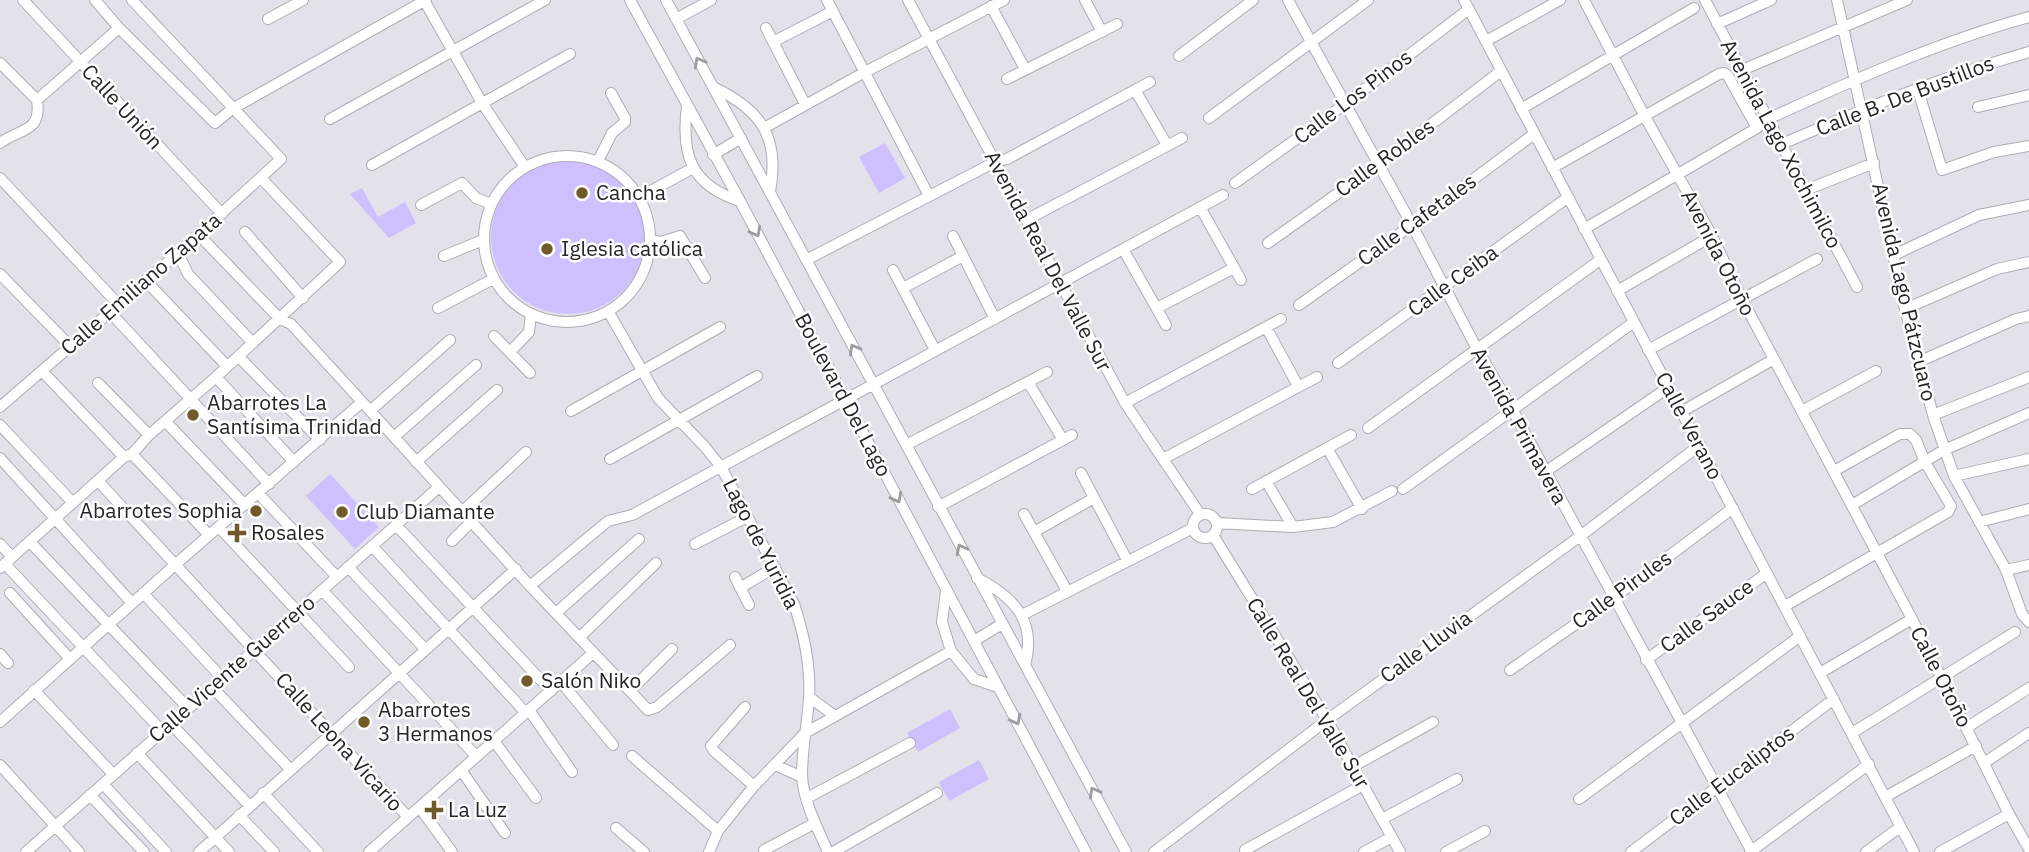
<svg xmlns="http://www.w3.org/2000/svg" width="2029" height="852" font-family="'IBM Plex Sans',sans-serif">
<rect width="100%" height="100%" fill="#e3e1ea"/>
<path fill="#cebfff" d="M885 143 905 178 879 193 859 157Z
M491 237a77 77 0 1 1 154 0a77 77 0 1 1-154 0Z
M362 188 378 217 405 202 416 223 389 238 350 194Z
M330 474 379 527 355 549 306 496Z
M950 709 960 728 918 752 907 733Z
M979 760 989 779 949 801 939 782Z"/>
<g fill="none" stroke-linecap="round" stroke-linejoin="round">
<defs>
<path id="minor" d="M23 0 222 214
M95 0 119 28 215 123 232 109 426 0
M424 0 482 103 525 167
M630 0 740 201 1086 852
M666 0 1126 852
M827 0 929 196
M908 0 1125 403 1200 514
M1085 0 1102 32
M1288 0 1412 225 1477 349 1512 409 1752 852
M1464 0 1914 852
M1584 0 1644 115 1712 236 1742 299 1912 619 2009 814 2029 849
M1705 0 1857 287
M1837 0 1905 309 1933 415 1954 476 2006 570 2022 614 2029 622
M991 6 1025 69
M268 19 303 0
M676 19 711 0
M1717 24 1771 0
M766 28 805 104
M1486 41 1560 0
M773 42 833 11
M1179 56 1253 0
M0 63 37 100
M1742 70 1907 0
M1007 79 1117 24
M713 87C762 110 780 138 770 192
M1135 90 1167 145
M1918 90 1942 170 1994 152 2029 146
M687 106C681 154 690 185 740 201
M1978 107 2029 95
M1521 109 1694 8
M1209 118 1368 0
M330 119 545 0
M764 128 865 72 1004 0
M0 143C20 128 42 133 37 100L119 28
M1782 144C1863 109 1944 76 2029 52
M713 155 741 138
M484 239a83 83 0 1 1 166 0a83 83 0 1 1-166 0Z
M598 161 612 133 625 122V118L611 93
M372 165 570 54
M1552 168 1719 74 1724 73 1728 76 1757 128
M0 178 118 304
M1235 183 1345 104 1469 9
M1806 190 1874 163
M640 197 693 168
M421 205 462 183 476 198 491 204
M1200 207 1241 280
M1026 220 1182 138
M1584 229 1757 128 1768 119C1853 80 1938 42 2029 17
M245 232 303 298
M198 234 280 319 291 324 530 586 648 710 657 707 730 645
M953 236 995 319
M650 240 661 242 680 236 705 278
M1268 243 1379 164 1501 71
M1123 249 1166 325
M178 253 188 274 253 343
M1894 255 1979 215 2029 205
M444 256 483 240
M806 260 995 162 1007 159 1150 82
M893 270 935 350
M0 274 70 346
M145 280 227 366
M903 288 963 256
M1617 291 1712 236
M1299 305 1412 225 1534 134
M438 308 493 279
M1157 308 1234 268
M1905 309 1997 269 2029 262
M109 311 269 484
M608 311 658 398 705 447 721 467 794 604C804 634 811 667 809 699 807 725 802 750 802 775 803 801 818 829 828 852
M1266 327 1298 386
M494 336 530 373
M1648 350 1817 259
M510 352 529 332 531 314
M239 357 320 440
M1918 362 2016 319 2029 316
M1338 363 1567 198
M42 371 124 457
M216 377 294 462
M1028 382 1063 440
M98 383 149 435
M1125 403 1281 319
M0 407 178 253 281 159 132 0
M370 411 450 340
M571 411 720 327
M1802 411 1876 371
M1681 412 1774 359
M1933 415 2029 377
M166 422 245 505
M0 425 73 503
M1368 428 1600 260
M394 437 476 365
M906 445 1047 372
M1327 448 1362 509
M132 454 209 535
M0 458 132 603
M610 459 757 376
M1163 459 1317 377
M416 462 497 390
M1545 472 1669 387
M1081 473 1127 560
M1954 476 2029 459
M1266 481 1293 527
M99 482 408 817
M1252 489 1351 435
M1403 489 1634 322
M258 493 337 577
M1852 505 1944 450 2029 413
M938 507 1072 435
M463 511 526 452
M1193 526a12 12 0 1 1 24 0a12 12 0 1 1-24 0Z
M1024 514 1067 591
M1979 522 2029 509
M1217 523 1293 527 1333 522 1392 491
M396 525 551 691
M219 527 349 667
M1034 532 1094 498
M1213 535 1327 720 1400 852
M452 541 472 521
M31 543 188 708
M0 544 12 557
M695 544 747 517
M372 546 526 713
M5 564 162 731
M348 567 425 649
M0 568 124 457 132 454 149 435 216 377 340 262 261 178
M2006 570 2029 565
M735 577 749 605
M977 578C1014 597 1037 621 1025 665
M530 586 608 521 632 515 1223 195
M740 588 775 567
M322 590 476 756
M946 591 942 622 951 651 974 679 998 687
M10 593 70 659
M143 593 222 678
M1785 606 1948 512 1951 506 1925 462 1916 440 1910 434H1900L1834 471
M556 613 639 539
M1022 615 1193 528
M580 637 656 563
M974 641 1002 624
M0 654 8 663
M1646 660 1767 573
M1510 670 1613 598 1733 508
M1820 673 1912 619
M561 682 613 745
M212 687 290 769
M34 690 113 774
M630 691 672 649
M809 697 835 716
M745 707 711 746 714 751 754 786
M529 710 572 772
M0 722 176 564 362 402
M171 724 249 805
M1966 728 2029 688
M1852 733 2015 632
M494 741 536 798
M137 753 229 852
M632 756 718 831
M1984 763 2029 733
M0 765 79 852
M775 765 802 777
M1354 766 1433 722
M461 770 505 833
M103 784 166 852
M263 793 318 852
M90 795 144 852
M1885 797 1976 746
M807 798 910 743
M1579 799 1800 636
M420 808 452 852
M239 815 274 852
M1382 819 1457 779
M616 828 644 852
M764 850 815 823
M1245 850 1363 785
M26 852 439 487
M199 852 516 569
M369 852 593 653
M709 852 718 831 754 786 805 733 951 651
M833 852 937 793
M1154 852 1327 720 1579 537 1700 445
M1364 852 1392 837
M1446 852 1485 831
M1631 852 1834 699
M1750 852 1869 764
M1866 852 1900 827
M1940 852 2009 814"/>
</defs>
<use href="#minor" stroke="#aeacb5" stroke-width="12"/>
<use href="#minor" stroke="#fff" stroke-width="10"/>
</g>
<defs><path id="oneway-chevron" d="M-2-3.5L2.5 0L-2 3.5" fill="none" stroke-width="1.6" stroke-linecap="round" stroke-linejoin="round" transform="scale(1.75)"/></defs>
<g stroke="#9d9c9e">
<use href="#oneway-chevron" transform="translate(699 62) rotate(-119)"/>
<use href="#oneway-chevron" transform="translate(756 232) rotate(62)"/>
<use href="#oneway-chevron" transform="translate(854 349) rotate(-119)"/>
<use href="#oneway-chevron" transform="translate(897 498) rotate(62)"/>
<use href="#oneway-chevron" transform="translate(961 549) rotate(-118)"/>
<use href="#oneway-chevron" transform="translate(1016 720) rotate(62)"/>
<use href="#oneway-chevron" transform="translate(1094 792) rotate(-119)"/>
</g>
<g fill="#705a2a" stroke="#fff" stroke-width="2.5">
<circle cx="582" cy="193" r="7"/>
<circle cx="547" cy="249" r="7"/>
<circle cx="193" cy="415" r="7"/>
<circle cx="256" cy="511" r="7"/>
<circle cx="342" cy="512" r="7"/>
<path d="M233.5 522.5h7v7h7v7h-7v7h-7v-7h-7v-7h7z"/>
<circle cx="527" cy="681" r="7"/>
<circle cx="364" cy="722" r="7"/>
<path d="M430.5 799.5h7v7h7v7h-7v7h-7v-7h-7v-7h7z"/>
</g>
<g text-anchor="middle" stroke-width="5" stroke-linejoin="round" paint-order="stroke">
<g font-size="21" fill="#252427" stroke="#fff">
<text transform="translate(1905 96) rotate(-21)" y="7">Calle B. De Bustillos</text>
<text transform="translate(1353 97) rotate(-37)" y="7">Calle Los Pinos</text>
<text transform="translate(122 107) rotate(47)" y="7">Calle Unión</text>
<text transform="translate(1781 144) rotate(62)" y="7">Avenida Lago Xochimilco</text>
<text transform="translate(1385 158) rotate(-36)" y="7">Calle Robles</text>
<text transform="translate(1417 220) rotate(-36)" y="7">Calle Cafetales</text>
<text transform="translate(1718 253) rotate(63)" y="7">Avenida Otoño</text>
<text transform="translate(1048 261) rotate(62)" y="7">Avenida Real Del Valle Sur</text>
<text transform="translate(1453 281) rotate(-36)" y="7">Calle Ceiba</text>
<text transform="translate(141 284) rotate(-41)" y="7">Calle Emiliano Zapata</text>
<text transform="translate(1904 292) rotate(77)" y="7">Avenida Lago Pátzcuaro</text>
<text transform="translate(843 395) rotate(62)" y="7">Boulevard Del Lago</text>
<text transform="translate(1519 426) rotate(61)" y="7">Avenida Primavera</text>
<text transform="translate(1689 426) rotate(62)" y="7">Calle Verano</text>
<text transform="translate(761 544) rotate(63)" y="7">Lago de Yuridia</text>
<text transform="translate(1622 590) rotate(-36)" y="7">Calle Pirules</text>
<text transform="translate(1707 616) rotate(-36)" y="7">Calle Sauce</text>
<text transform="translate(1426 647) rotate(-36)" y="7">Calle Lluvia</text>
<text transform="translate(232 669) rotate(-41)" y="7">Calle Vicente Guerrero</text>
<text transform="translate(1941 677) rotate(63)" y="7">Calle Otoño</text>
<text transform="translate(1308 693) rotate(59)" y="7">Calle Real Del Valle Sur</text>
<text transform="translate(339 742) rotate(48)" y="7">Calle Leona Vicario</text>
<text transform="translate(1732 776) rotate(-37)" y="7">Calle Eucaliptos</text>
</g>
<g font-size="21" fill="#252427" stroke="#fff" text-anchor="start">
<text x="596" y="200">Cancha</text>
<text x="561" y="256">Iglesia católica</text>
<text x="207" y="410">Abarrotes La<tspan x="207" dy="24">Santísima Trinidad</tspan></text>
<text x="242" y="518" text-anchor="end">Abarrotes Sophia</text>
<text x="356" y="519">Club Diamante</text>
<text x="251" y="540">Rosales</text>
<text x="541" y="688">Salón Niko</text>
<text x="378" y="717">Abarrotes<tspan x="378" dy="24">3 Hermanos</tspan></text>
<text x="448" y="817">La Luz</text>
</g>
</g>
</svg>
